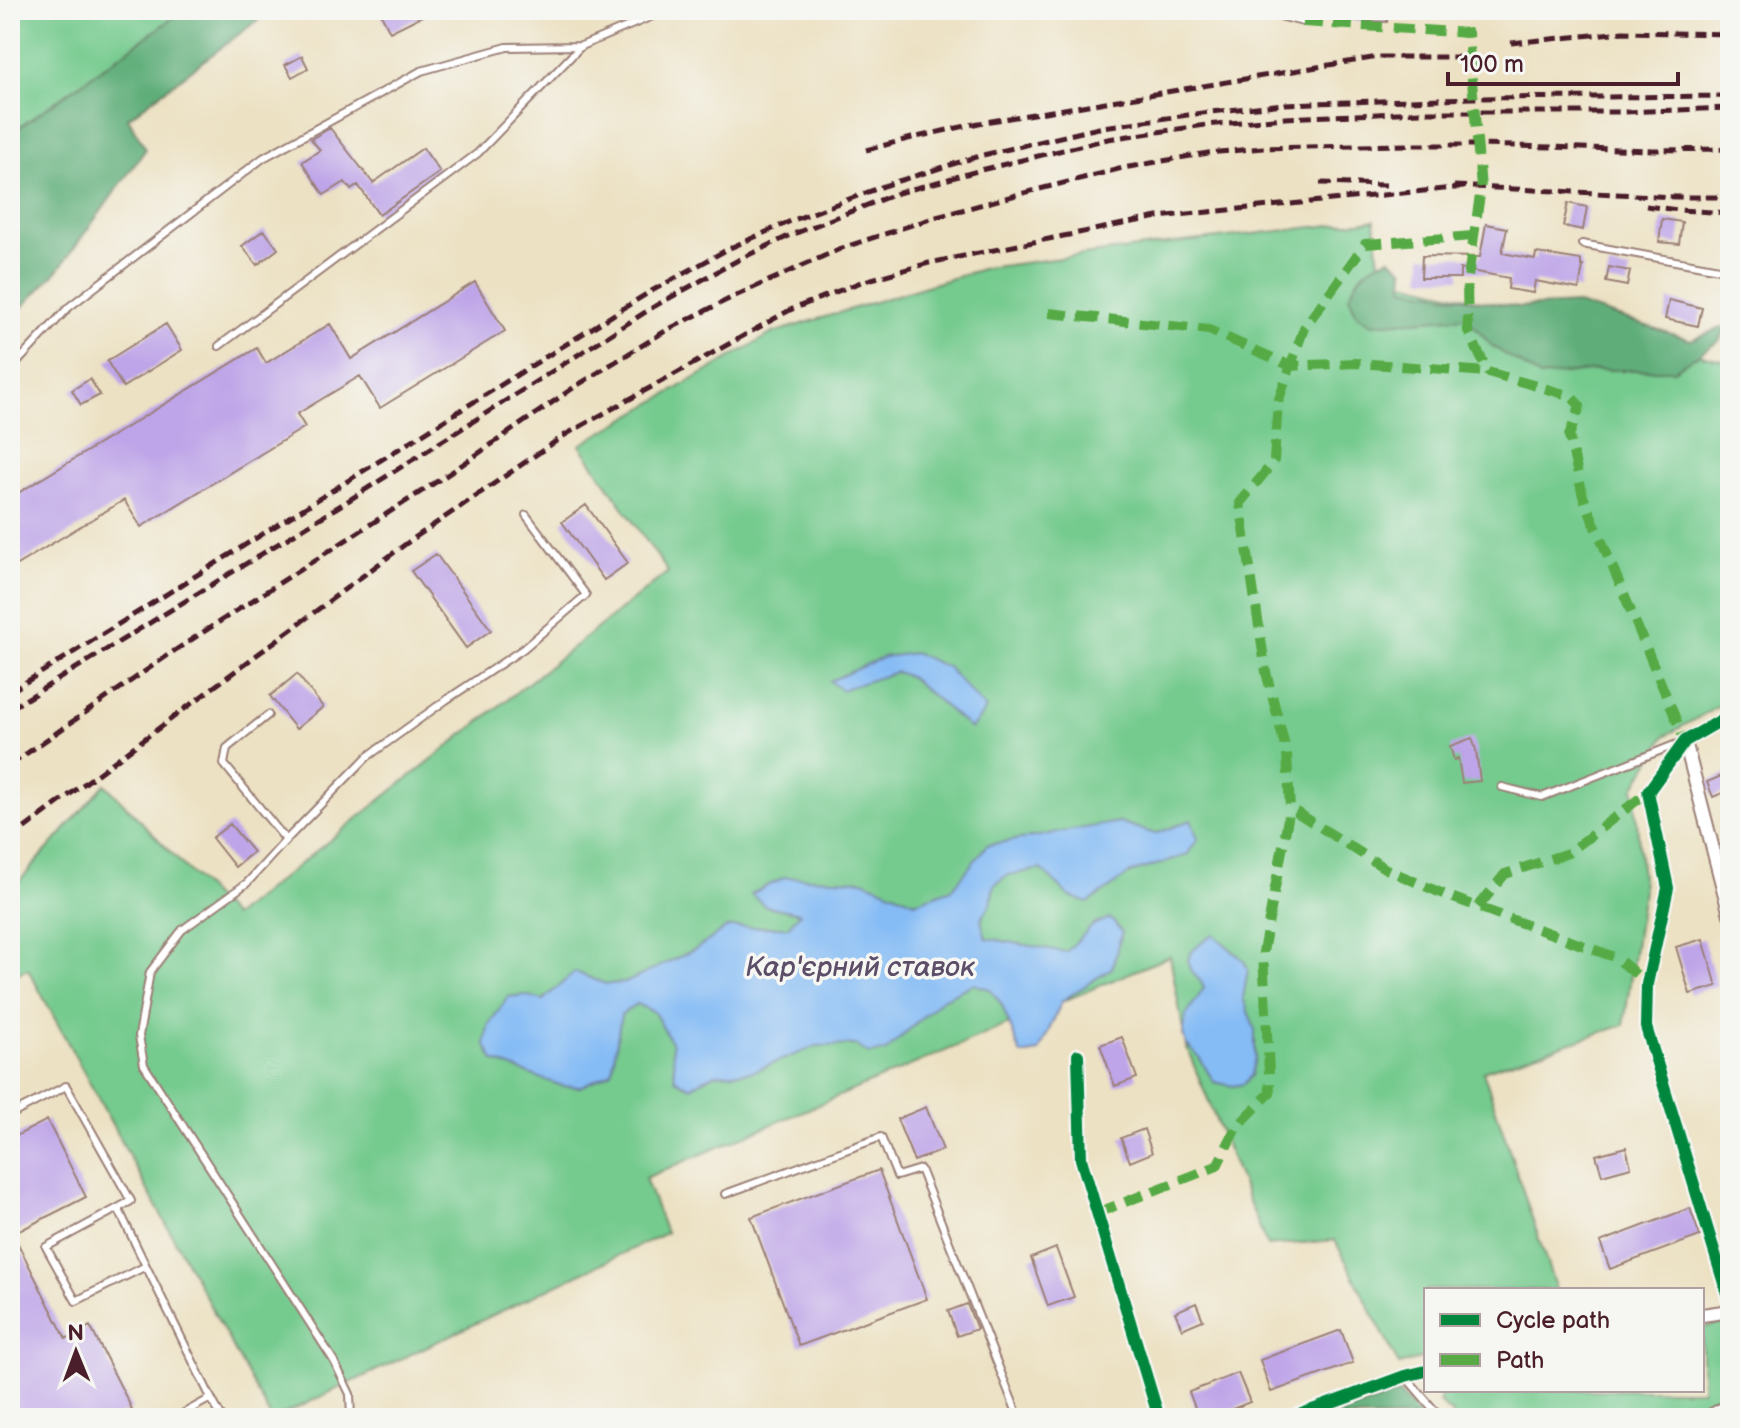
<svg xmlns="http://www.w3.org/2000/svg" width="1740" height="1428" font-family="'Balsamiq Sans',sans-serif">
<rect width="100%" height="100%" fill="#f6f6f2"/>
<filter id="ink" filterUnits="userSpaceOnUse"><feTurbulence type="fractalNoise" baseFrequency=".0125" numOctaves="2"/><feDisplacementMap in="SourceGraphic" scale="16" xChannelSelector="R" yChannelSelector="G"/><feConvolveMatrix kernelMatrix="1 2 1 2 8 2 1 2 1" color-interpolation-filters="sRGB"/></filter>
<filter id="wash" filterUnits="userSpaceOnUse"><feTurbulence type="fractalNoise" baseFrequency=".006" numOctaves="4" result="noise"/><feDisplacementMap in="SourceGraphic" scale="32" xChannelSelector="R" yChannelSelector="G"/><feGaussianBlur stdDeviation="1.8" result="paint"/><feColorMatrix in="noise" values="0 0 0 0 0 0 0 0 0 0 0 0 0 0 0 0 0 1.4 0 .05"/><feComposite in="paint" operator="in"/></filter>
<g filter="url(#wash)">
<rect width="100%" height="100%" fill="#ece1c3"/>
<path fill="#74ca8e" stroke="#5f745c" stroke-width="2" d="M10 10H184L10 134Z
M1375 220 1380 276 1730 362V700L1665 736 1634 788 1643 890 1624 1025 1483 1071 1556 1290H1426V1357L1399 1365 1335 1240 1267 1246 1186 1046 1170 956 645 1178 666 1233 276 1418H271L28 969 10 976V892L105 784 233 917 668 572 580 445 773 333 985 268 1175 243Z
M1730 1322V1389L1676 1418H1456L1439 1402 1444 1390H1702V1328Z"/>
<path fill="#5fae79" stroke="#546652" stroke-width="2" d="M184 10H271L128 118 146 149 58 270 10 320V134Z
M1390 258 1404 270 1403 288 1519 307 1578 304 1691 340 1728 325 1719 341 1674 370H1597L1540 377 1491 345 1466 317 1372 324 1357 315 1349 297C1359 273 1365 267 1390 258Z
M1400 1393 1420 1418H1328Z"/>
<path fill="#85bcf5" stroke="#686e90" stroke-width="2" d="M915 653 947 667 986 709 971 729 910 677 896 672 841 690 830 681 883 657Z
M1191 820 1198 839 1187 855 1131 873 1088 903 1069 896 1041 869 1008 875 994 885 991 903 981 920 986 938 1066 952 1093 925 1110 918 1122 932 1112 968 1062 1001 1039 1052 1021 1055 1002 1005 990 989 973 984 942 999 886 1051 869 1054 855 1045 817 1046 751 1072 714 1074 691 1087 675 1079 672 1044 654 1012 636 1004 621 1015 612 1072 580 1087 562 1086 494 1061 485 1044 488 1026 508 997 525 995 543 1000 575 972 606 984 625 983 696 949 728 927H788L800 913 765 906 751 894 785 877 863 880 915 902 952 889 987 845 1119 822 1155 834Z
M1213 934 1243 960 1248 969 1243 998 1255 1030V1058L1251 1076 1243 1084 1233 1086 1214 1082 1199 1057 1186 1044 1183 1035 1186 1015 1204 988C1201 979 1197 979 1192 972 1179 955 1202 943 1213 934Z"/>
<g id="blocks">
<path fill="#bea4e8" d="M379 10H434L390 32Z
M1347 10H1388L1387 22 1347 20Z
M302 56 308 68 292 77 285 65Z
M330 128 373 183 423 148 440 172 379 215 358 185 351 190 345 182 324 195 302 162 320 150 311 139Z
M1568 203 1587 207 1583 230 1563 226Z
M1662 219 1682 222 1679 244 1659 242Z
M1486 224 1507 228 1502 253 1535 259 1536 253 1581 260V266H1583L1579 289 1535 281 1533 293 1508 289 1509 278 1460 269V278H1421L1422 256 1480 257Z
M264 230 278 249 257 265 242 246Z
M1609 267 1630 271 1627 286 1606 282Z
M475 282 505 331 380 408 360 376 297 414 305 427 141 527 124 500 10 569V498L257 348 266 363 330 324 351 359Z
M1669 300 1702 308 1698 326 1665 319Z
M166 324 182 350 123 387 107 361Z
M90 379 100 395 81 405 72 390Z
M586 505 628 563 604 580 562 522Z
M436 554 491 630 466 648 411 571Z
M297 674 323 707 296 729 270 696Z
M1472 738 1476 750 1480 781 1462 783 1458 758 1454 760 1450 746Z
M1726 774 1730 784V790L1713 797 1707 782Z
M230 824 253 852 235 867 212 838Z
M1703 939 1717 986 1690 994 1676 947Z
M1122 1037 1137 1078 1115 1086 1100 1045Z
M926 1107 943 1150 914 1161 897 1119Z
M47 1120 86 1197 13 1234 66 1339 90 1326 132 1409 113 1418H10V1139Z
M1144 1129 1152 1153 1130 1162 1121 1138Z
M1626 1147 1631 1167 1602 1175 1596 1155Z
M879 1170 927 1299 799 1346 751 1217Z
M1690 1208 1700 1236 1610 1269 1600 1242Z
M1056 1248 1074 1297 1048 1306 1031 1258Z
M1196 1303 1203 1320 1182 1329 1175 1312Z
M967 1304 977 1329 957 1336 948 1311Z
M1341 1330 1353 1363 1271 1392 1260 1360Z
M1238 1373 1250 1402 1210 1418H1199L1189 1392Z"/>
</g>
</g>
<g filter="url(#ink)">
<use href="#blocks" fill-opacity="0" stroke="#9b8077" stroke-width="2"/>
<g fill="none" stroke-linecap="round" stroke-linejoin="round">
<defs>
<path id="lane" d="M1257 10 1303 22 1325 13 1326 10
M1582 244 1730 271
M219 346 478 153 581 46
M10 370 69 307 263 158 421 71 507 47 581 46 667 10
M268 715 227 748 224 764 286 840 247 883 182 930 150 972 139 1036 144 1065 334 1361 350 1394 351 1418
M1502 787 1542 797 1682 742
M286 840 367 757 446 700 523 649 586 595 526 515
M10 1115 66 1086 131 1201 46 1247 76 1301 146 1266 211 1398
M725 1194 881 1137 897 1176 920 1169 1019 1418
M118 1208 146 1266
M1405 1376 1441 1418
M175 1418 211 1398 222 1418
M1700 1418 1730 1402"/>
<path id="street" d="M1730 715 1685 741 1648 792 1668 888 1647 984 1646 1027 1730 1303
M1685 741 1730 915
M1078 1055 1081 1159 1159 1418
M1702 1315 1730 1311
M1291 1418 1405 1376 1426 1371"/>
</defs>
<use href="#lane" stroke="#9b8077" stroke-width="10"/>
<use href="#street" stroke="#9b8077" stroke-width="16"/>
<use href="#lane" stroke="#fff" stroke-width="6"/>
<use href="#street" stroke="#fff" stroke-width="12"/>
<path stroke="#4a1f2b" stroke-width="5" stroke-dasharray="12 6" stroke-linecap="butt" d="M1511 43 1623 32 1730 34
M866 150 912 138 979 123 1378 57H1459
M1320 183 1386 185
M1454 186 1676 197H1730
M1646 206 1679 210 1730 213
M10 692 648 293 730 248 791 221 892 183 979 156 1103 127 1202 113 1284 104 1473 98 1730 96
M10 709 346 502 655 306 740 259 791 235 898 193 981 170 1108 139 1206 125 1285 118 1421 112H1624L1730 108
M10 765 174 651 453 471 576 386 667 330 735 296 842 248 933 218 1016 195 1123 168 1208 153 1263 148 1406 145H1477L1653 150 1730 149
M10 839 407 543 565 435 790 310 861 282 929 263 1158 217 1464 187"/>
<path stroke="#57aa44" stroke-width="10" stroke-dasharray="20 10" stroke-linecap="butt" d="M1303 22 1468 33 1481 188 1467 284 1468 331 1488 372 1571 396 1580 406 1569 436 1583 496 1685 741
M1473 236 1365 244 1304 328 1278 402 1274 461 1240 503 1266 672 1287 754 1290 808 1386 869 1448 896 1617 958 1647 984
M1049 313 1209 330 1291 366 1356 363 1488 372
M1478 907 1505 874 1568 853 1648 792
M1097 1213 1217 1166 1236 1128 1270 1093 1263 952 1290 808"/>
<defs>
<path id="cycleway" d="M1730 715 1685 741 1648 792 1668 888 1647 984 1646 1027 1730 1303
M1078 1055 1081 1159 1159 1418
M1291 1418 1405 1376 1426 1371"/>
</defs>
<use href="#cycleway" stroke="#f6f6f2" stroke-width="17"/>
<use href="#cycleway" stroke="#00873e" stroke-width="12"/>
</g>
</g>
<g text-anchor="middle" stroke-width="7" stroke-linejoin="round" paint-order="stroke">
<g font-size="28" font-style="italic" fill="#5c4e68" stroke="#f6f6f2">
<text x="860" y="976">Кар'єрний ставок</text>
</g>
</g>
<rect width="1740" height="1428" fill="none" stroke="#f6f6f2" stroke-width="40"/>
<rect x="1424" y="1288" width="280" height="104" fill="#f6f6f2" stroke="#b1a0a2" stroke-width="2"/>
<rect x="1440" y="1314" width="40" height="12" fill="#00873e" stroke="#b1a0a2" stroke-width="2"/>
<text x="1496" y="1328" font-size="24" fill="#4a1f2b">Cycle path</text>
<rect x="1440" y="1354" width="40" height="12" fill="#57aa44" stroke="#b1a0a2" stroke-width="2"/>
<text x="1496" y="1368" font-size="24" fill="#4a1f2b">Path</text>
<g transform="translate(76 1352) rotate(359)" stroke="#f6f6f2" stroke-width="6" paint-order="stroke">
<path d="M0-6L14 30L0 20L-14 30Z" fill="#4a1f2b"/>
<text y="-12" font-size="22" font-weight="bold" text-anchor="middle" fill="#4a1f2b">N</text>
</g>
<path d="M1448 72v12h230v-12" fill="none" stroke="#4a1f2b" stroke-width="4"/>
<text x="1460" y="72" font-size="24" fill="#4a1f2b" stroke="#f6f6f2" stroke-width="6" paint-order="stroke">100 m</text>
</svg>
